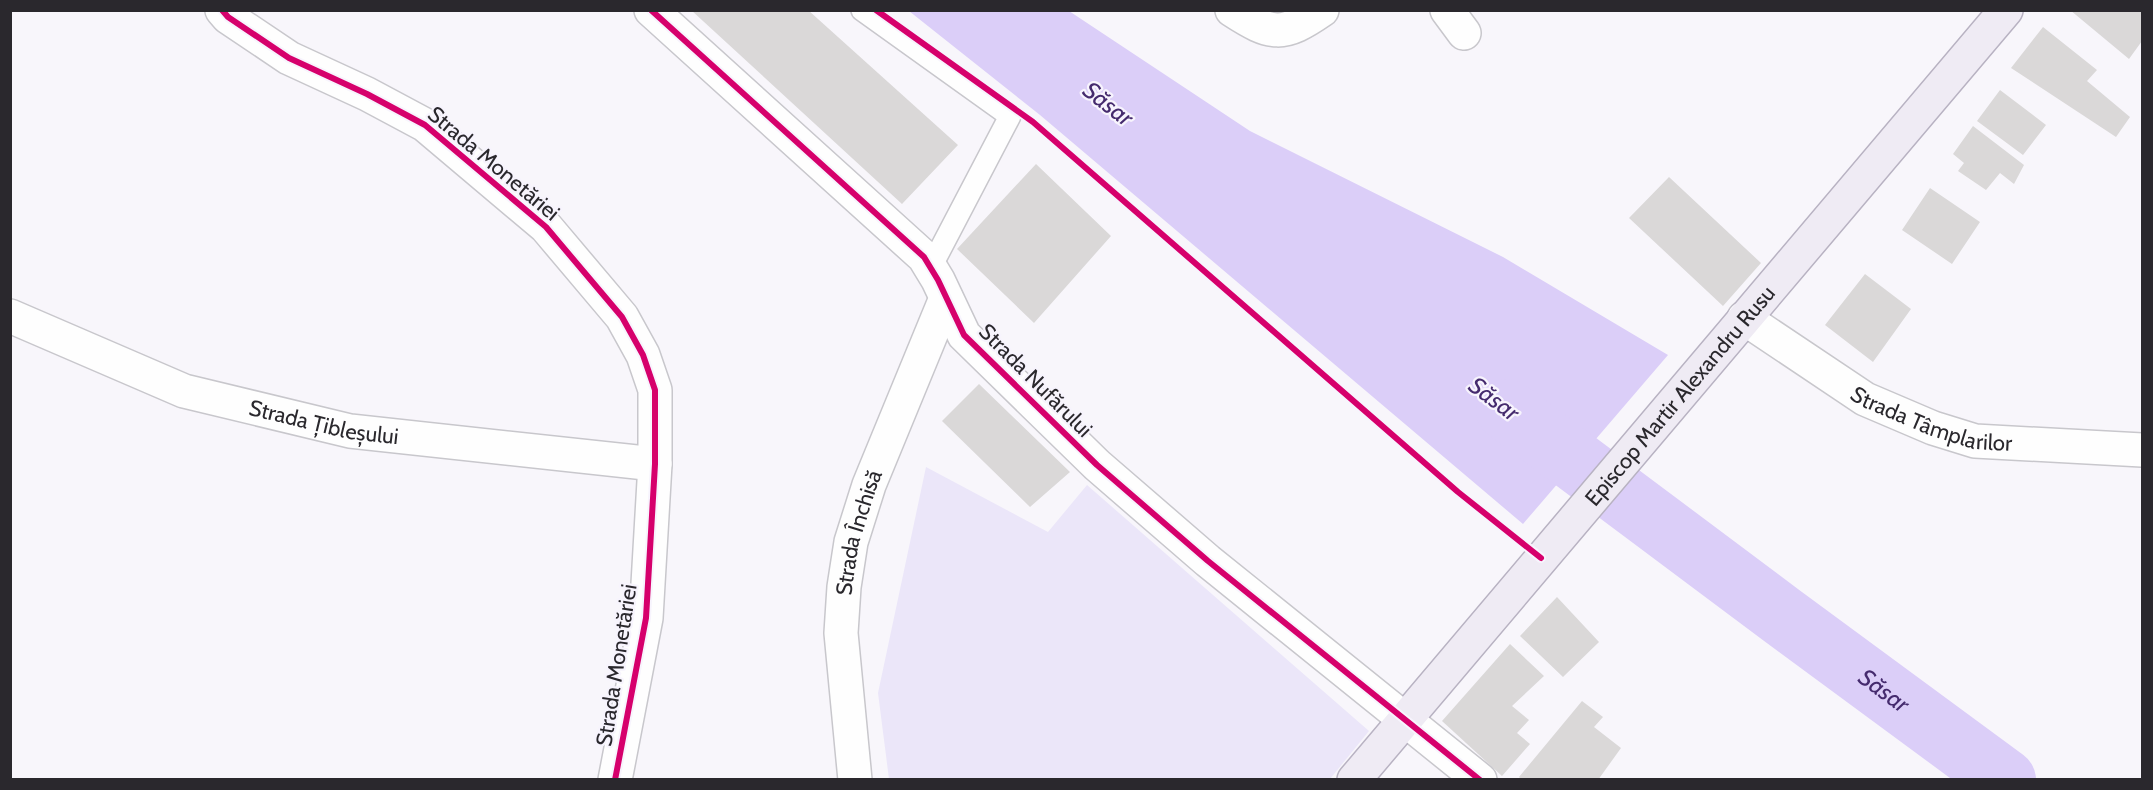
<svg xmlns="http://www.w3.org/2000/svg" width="2153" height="790" font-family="Cabin,sans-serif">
<rect width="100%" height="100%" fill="#f8f6fb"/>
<path fill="#ebe6f9" d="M926 467 1048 532 1087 485 1369 731 1330 779H889L878 693Z"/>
<path fill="#dbcef8" d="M909 11H1069L1250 131 1503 257 1668 355 1523 524 1040 115Z"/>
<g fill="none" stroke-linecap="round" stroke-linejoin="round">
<path stroke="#dbcef8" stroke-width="62" id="s1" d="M1507 410 1781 615 2005 780"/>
</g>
<path fill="#dad8d8" d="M691 10H808L958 145 902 204Z
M2070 10H2142V41L2129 59Z
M2043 27 2097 70 2087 81 2130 117 2116 137 2011 68Z
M2000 90 2046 125 2023 155 1977 121Z
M1973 126 2024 165 2014 184 2000 173 1986 190 1958 171 1964 163 1953 154Z
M1036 164 1111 236 1034 323 957 249Z
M1669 177 1761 263 1723 306 1629 218Z
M1930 188 1980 222 1952 264 1902 230Z
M1865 274 1911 309 1873 362 1825 325Z
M979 384 1070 472 1030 507 942 421Z
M1557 597 1599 642 1563 677 1520 636Z
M1510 644 1544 676 1512 706 1529 720 1517 733 1530 744 1502 776 1442 721Z
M1582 701 1603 717 1594 727 1621 748 1598 780H1522L1519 777Z"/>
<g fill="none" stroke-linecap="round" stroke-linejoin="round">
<defs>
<path id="service" d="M862 10 1010 116 931 267"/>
<g id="minor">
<path d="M222 10 228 17 289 58 367 94 425 125 546 227 622 317 643 355 655 390V464L646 618 615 780"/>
<path d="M651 10 924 257 938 280 964 335 1097 465 1208 561 1480 780"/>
<path d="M1232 10C1272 36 1283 37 1322 10"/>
<path d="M1447 10 1464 33"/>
<path id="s2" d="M10 316 184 391 350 431 655 464"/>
<path id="s3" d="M1744 318 1865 399 1933 428 1975 441 2142 450"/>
<path id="s4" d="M855 780 841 633 844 587 851 542 869 485 946 298"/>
</g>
<g id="primary">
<path id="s5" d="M1354 780 2006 10"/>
</g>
</defs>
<use href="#service" stroke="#c8c7cc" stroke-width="24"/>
<use href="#minor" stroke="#c8c7cc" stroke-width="36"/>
<use href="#primary" stroke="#b8b2c2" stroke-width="36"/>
<use href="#service" stroke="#fefefe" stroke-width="21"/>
<use href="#minor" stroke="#fefefe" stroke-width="33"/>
<use href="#primary" stroke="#efebf4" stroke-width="33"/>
<defs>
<path id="cycleway" d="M222 10 228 17 289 58 367 94 425 125 546 227 622 317 643 355 655 390V464L646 618 615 780
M651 10 924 257 938 280 964 335 1097 465 1208 561 1480 780
M876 10 1033 122 1458 492 1541 558"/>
</defs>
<use href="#cycleway" stroke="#f7f4fd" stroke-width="10"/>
<use href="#cycleway" stroke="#d6006c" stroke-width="6"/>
</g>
<g text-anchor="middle" stroke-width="4.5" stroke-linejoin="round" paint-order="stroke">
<g font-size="22" fill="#2a282d" stroke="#f7f4fd">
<text transform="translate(494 163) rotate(40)" y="8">Strada Monetăriei</text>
<text transform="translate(1036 380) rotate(45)" y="8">Strada Nufărului</text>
<text dy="8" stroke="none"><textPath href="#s5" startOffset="504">Episcop Martir Alexandru Rusu</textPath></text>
<text dy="8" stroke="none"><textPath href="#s3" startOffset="216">Strada Tâmplarilor</textPath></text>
<text dy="8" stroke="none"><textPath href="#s2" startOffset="333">Strada Țibleșului</textPath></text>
<text dy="8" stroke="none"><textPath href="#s4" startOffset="250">Strada Închisă</textPath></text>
<text transform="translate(616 665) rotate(-81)" y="8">Strada Monetăriei</text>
</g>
<g font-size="24" font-style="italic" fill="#452b6e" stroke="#f7f4fd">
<text transform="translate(1108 104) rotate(38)" y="8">Săsar</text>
<text transform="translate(1494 399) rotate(37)" y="8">Săsar</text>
<text dy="8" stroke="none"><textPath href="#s1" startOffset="470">Săsar</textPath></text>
</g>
</g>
<rect width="2153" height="790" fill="none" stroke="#2a282d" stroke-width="24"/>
</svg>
